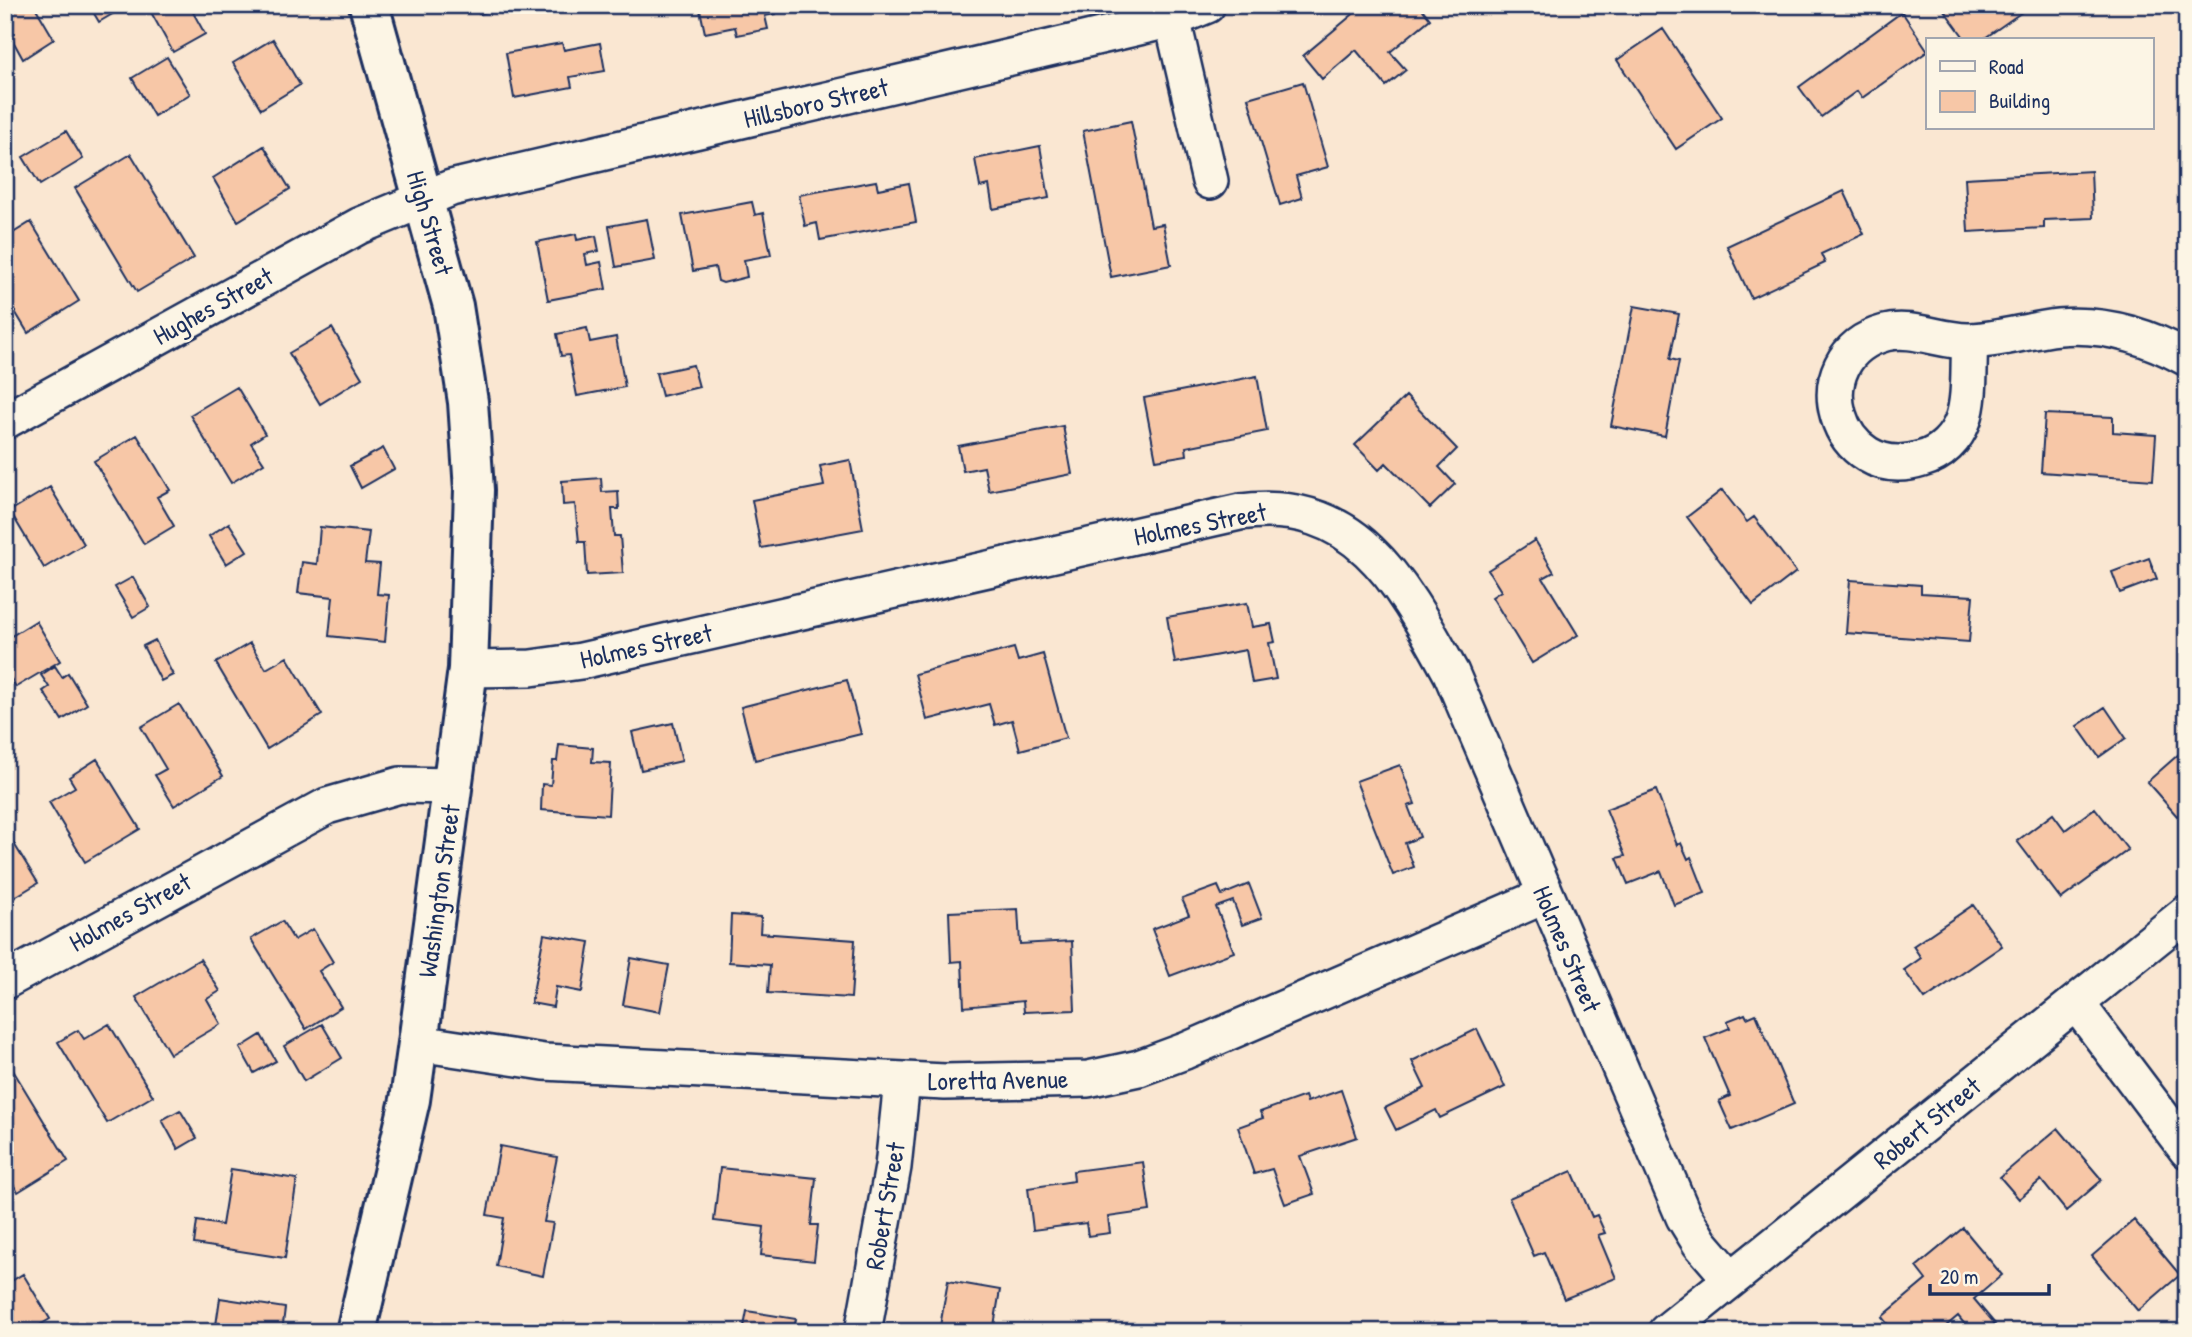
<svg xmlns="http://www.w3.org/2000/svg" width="2192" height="1337" font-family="'Patrick Hand',sans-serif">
<rect width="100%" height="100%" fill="#fae7d2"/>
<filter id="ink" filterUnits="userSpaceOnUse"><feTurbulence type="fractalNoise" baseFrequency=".0143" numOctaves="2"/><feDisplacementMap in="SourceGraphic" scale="14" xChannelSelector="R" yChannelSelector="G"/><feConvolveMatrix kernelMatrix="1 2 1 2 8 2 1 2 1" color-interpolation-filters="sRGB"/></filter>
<g filter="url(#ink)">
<path fill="#f7c7a7" stroke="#1b2f5e" stroke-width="2" d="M5 5H34L54 39 23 59 13 41 5 46Z
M89 5H125L126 6 99 22Z
M147 5H189L205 34 173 52Z
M477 5H516L479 14Z
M699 5H773L775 14 765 16 768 29 737 35 735 27 705 33Z
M1364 5H1419L1430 19 1390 52 1406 70 1386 86 1356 50 1322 79 1303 56Z
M2032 5 1982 40H1966L1941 6Z
M1902 12 1928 51 1862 98 1857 91 1821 117 1799 87Z
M1663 29 1722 118 1676 149 1617 60Z
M273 39 300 85 261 109 233 63Z
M562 43 564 50 600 43 605 71 570 77 572 87 514 98 506 53Z
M167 57 190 94 154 116 132 78Z
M1303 82 1328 167 1296 176 1302 198 1280 205 1248 98Z
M1131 121 1151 226 1163 224 1171 265 1111 277 1083 131Z
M66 131 83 159 40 185 23 157Z
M264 146 290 189 238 221 213 178Z
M1040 146 1049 198 993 209 989 185 980 187 975 159Z
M131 154 194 258 137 292 75 188Z
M2091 171 2093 218 2044 220V228L1968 232 1965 178Z
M876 181 878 189 909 183 916 222 820 240 817 223 805 226 799 195Z
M1844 191 1864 234 1821 254 1825 263 1751 298 1727 246Z
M752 202 755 215 763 213 771 255 744 260 747 277 723 283 718 281 715 267 693 271 682 215Z
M647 219 655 260 616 267 609 226Z
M31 222 79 301 28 333 5 295V238Z
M576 234 577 240 596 236 599 251 585 254 587 265 601 262 606 289 548 300 537 242Z
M1634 306 1679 314 1670 359 1679 361 1665 436 1611 426Z
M332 328 362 378 320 404 289 353Z
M587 328 590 342 616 337 625 387 577 396 569 355 561 356 557 334Z
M693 365 699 387 662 396 656 373Z
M1257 376 1267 431 1186 447 1187 455 1156 460 1144 398Z
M237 387 265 434 251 443 264 463 231 483 190 415Z
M1406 396 1457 449 1439 467 1455 484 1430 508 1386 463 1379 470 1355 445Z
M2045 414 2113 417V432L2156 435 2153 480 2041 472Z
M1063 426 1072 474 989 491 984 467 963 471 958 446Z
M137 435 170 490 157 497 174 526 144 544 94 461Z
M383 448 394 469 361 488 350 466Z
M850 460 863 529 761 548 752 500 824 486 820 466Z
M601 478 602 492 618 491 619 509H612L614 536H620L623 573 587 575 585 542H579L575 504 563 505 562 481Z
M50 487 84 544 44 568 10 511Z
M1722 490 1747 522 1754 517 1796 572 1753 605 1687 517Z
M229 523 247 551 226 564 209 536Z
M320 527 369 532 365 563 380 564 377 594 389 595 385 642 329 636 333 597 298 593 302 562 317 564Z
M1535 540 1554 572 1543 578 1578 635 1532 663 1492 597 1501 591 1488 570Z
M2149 558 2157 579 2120 593 2112 572Z
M133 577 150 607 133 617 115 587Z
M1850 580 1921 585V593L1973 596 1969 642 1846 633Z
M1247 603 1252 627 1271 624 1275 642 1269 643 1276 679 1252 683 1246 650 1175 663 1167 617Z
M36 621 60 661 16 687 5 669V640Z
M155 640 173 675 161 681 143 646Z
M250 643 266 669 287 657 322 715 267 749 216 663Z
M1014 648 1018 661 1043 654 1066 738 1020 750 1012 720 995 725 989 704 927 720 915 674Z
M55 666 62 677 68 673 87 704 62 720 43 691 49 687 41 675Z
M847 680 861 734 755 760 741 707Z
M179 704 223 776 174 806 155 775 166 769 141 727Z
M2105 707 2126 738 2099 757 2077 726Z
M673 723 682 761 641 770 632 732Z
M559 745 593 748 592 762 611 763 608 815 541 810 542 784 551 785 553 761H557Z
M2187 747V808L2177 816 2147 782Z
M97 759 140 829 85 862 49 802 75 787 69 777Z
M1400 765 1415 804 1408 806 1420 837 1405 843 1414 867 1393 875 1356 781Z
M1656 790 1677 845 1681 843 1688 859 1691 857 1705 893 1674 905 1661 871 1628 884 1617 858 1625 856 1606 809Z
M2095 808 2128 850 2061 899 2017 841 2053 814 2065 830Z
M5 829 38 883 5 903Z
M1249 884 1262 918 1242 925 1233 901 1216 907 1234 952 1170 976 1152 929 1189 915 1182 899 1218 886 1222 895Z
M1973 905 2002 946 1925 999 1904 970 1921 958 1913 946Z
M1018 909 1020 944 1072 941 1075 1010 1024 1012 1023 1001 964 1007 962 961 951 962 949 912Z
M731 915 761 917 760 933 855 940 851 998 768 993 770 965 729 962Z
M282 921 294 940 313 929 333 962 319 971 341 1007 306 1029 251 939Z
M544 934 590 942 582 992 556 987 553 1007 531 1003Z
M631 958 669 965 660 1012 623 1005Z
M200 959 220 991 207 999 221 1024 170 1054 136 997Z
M1745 1014 1747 1018 1756 1014 1794 1104 1732 1130 1719 1101 1730 1096 1705 1038 1730 1028 1727 1021Z
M109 1024 153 1096 107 1123 58 1042 78 1030 84 1039Z
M322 1024 342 1058 304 1081 284 1046Z
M1477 1029 1505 1087 1440 1118 1436 1110 1396 1130 1385 1108 1425 1088 1412 1061Z
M261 1035 276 1061 254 1073 240 1048Z
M8 1062 68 1161 18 1192 5 1172V1064Z
M1341 1090 1357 1137 1300 1156 1314 1194 1285 1204 1272 1169 1254 1174 1238 1127 1263 1118 1260 1112 1305 1096 1307 1102Z
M180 1110 197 1138 178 1149 162 1120Z
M2058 1128 2102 1180 2066 1211 2041 1180 2019 1199 2000 1177Z
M500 1146 557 1157 544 1222 553 1223 543 1276 496 1266 504 1218 487 1215Z
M1143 1162 1150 1211 1108 1217 1110 1233 1088 1236 1086 1223 1033 1230 1028 1188 1074 1181 1073 1171Z
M720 1168 816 1178 811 1225H818L814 1261 761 1255 764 1227 714 1221Z
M231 1169 297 1179 285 1258 194 1244 197 1221 222 1225Z
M1572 1171 1592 1217 1597 1215 1605 1233 1598 1235 1616 1278 1564 1299 1544 1252 1534 1256 1509 1198Z
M2134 1220 2180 1275 2138 1311 2092 1256Z
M1963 1228 2002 1275 1974 1299 1995 1324 1986 1332H1971L1958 1316 1939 1332H1894L1882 1317 1926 1280 1916 1267Z
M23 1274 50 1319 28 1332H5V1285Z
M948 1281 1000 1290 993 1332H939Z
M220 1298 285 1308 282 1332H215Z
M747 1311 796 1319 793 1332H743Z"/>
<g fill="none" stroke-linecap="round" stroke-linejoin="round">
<defs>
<path id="minor" d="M1169 5 1210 181
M1970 341C1968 366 1971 397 1963 420 1956 439 1941 454 1922 459 1835 487 1798 356 1885 333 1913 326 1942 342 1970 341 2000 340 2029 330 2059 327 2105 323 2147 336 2187 358
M5 421 359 226 451 188 1173 19 1207 5
M468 669 531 668 581 661 1240 512C1357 496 1402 584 1451 673L1684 1217 1700 1243 1731 1279
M5 981 327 806 400 785 453 786
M2077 1004 2187 1150
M418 1043 544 1062 945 1082 1088 1079 1139 1068 1185 1051 1544 896
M863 1332 893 1167 902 1081
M1666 1332 2187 913"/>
<path id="tertiary" d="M356 1332 410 1100 418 1043 468 669 474 490 468 402 453 306 369 5"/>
</defs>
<use href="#minor" stroke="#1b2f5e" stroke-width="40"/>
<use href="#tertiary" stroke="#1b2f5e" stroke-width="44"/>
<use href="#minor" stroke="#fcf5e5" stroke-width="35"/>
<use href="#tertiary" stroke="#fcf5e5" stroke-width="38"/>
</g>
</g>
<g text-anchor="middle" stroke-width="5" stroke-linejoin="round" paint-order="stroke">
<g font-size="26" fill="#1b2f5e" stroke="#fcf5e5">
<text transform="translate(816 103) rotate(-13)" y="9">Hillsboro Street</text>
<text transform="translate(430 223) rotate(74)" y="9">High Street</text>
<text transform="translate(213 306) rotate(-29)" y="9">Hughes Street</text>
<text transform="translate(1200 524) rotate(-11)" y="9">Holmes Street</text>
<text transform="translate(646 646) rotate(-12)" y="9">Holmes Street</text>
<text transform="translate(439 891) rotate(-82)" y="9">Washington Street</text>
<text transform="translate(130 912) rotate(-29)" y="9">Holmes Street</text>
<text transform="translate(1567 949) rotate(67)" y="9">Holmes Street</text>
<text transform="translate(998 1080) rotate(-1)" y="9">Loretta Avenue</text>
<text transform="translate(1927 1123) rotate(-39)" y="9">Robert Street</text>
<text transform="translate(885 1206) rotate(-80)" y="9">Robert Street</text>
</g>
</g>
<rect width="2192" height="1337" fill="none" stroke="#fcf5e5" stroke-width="28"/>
<rect x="14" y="14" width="2164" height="1309" fill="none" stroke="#1b2f5e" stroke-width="2.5" filter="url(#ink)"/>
<rect x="1926" y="38" width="228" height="91" fill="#fcf5e5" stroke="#a2a6af" stroke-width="2"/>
<rect x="1940" y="61" width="35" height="10" fill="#fcf5e5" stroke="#a2a6af" stroke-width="2"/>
<text x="1989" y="74" font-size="21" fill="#1b2f5e">Road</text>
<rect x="1940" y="91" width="35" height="21" fill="#f7c7a7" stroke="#a2a6af" stroke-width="2"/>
<text x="1989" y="108" font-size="21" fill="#1b2f5e">Building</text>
<path d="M1930 1284v10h119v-10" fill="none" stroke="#1b2f5e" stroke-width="3.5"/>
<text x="1940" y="1284" font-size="21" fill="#1b2f5e" stroke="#fcf5e5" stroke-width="5" paint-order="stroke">20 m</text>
</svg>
